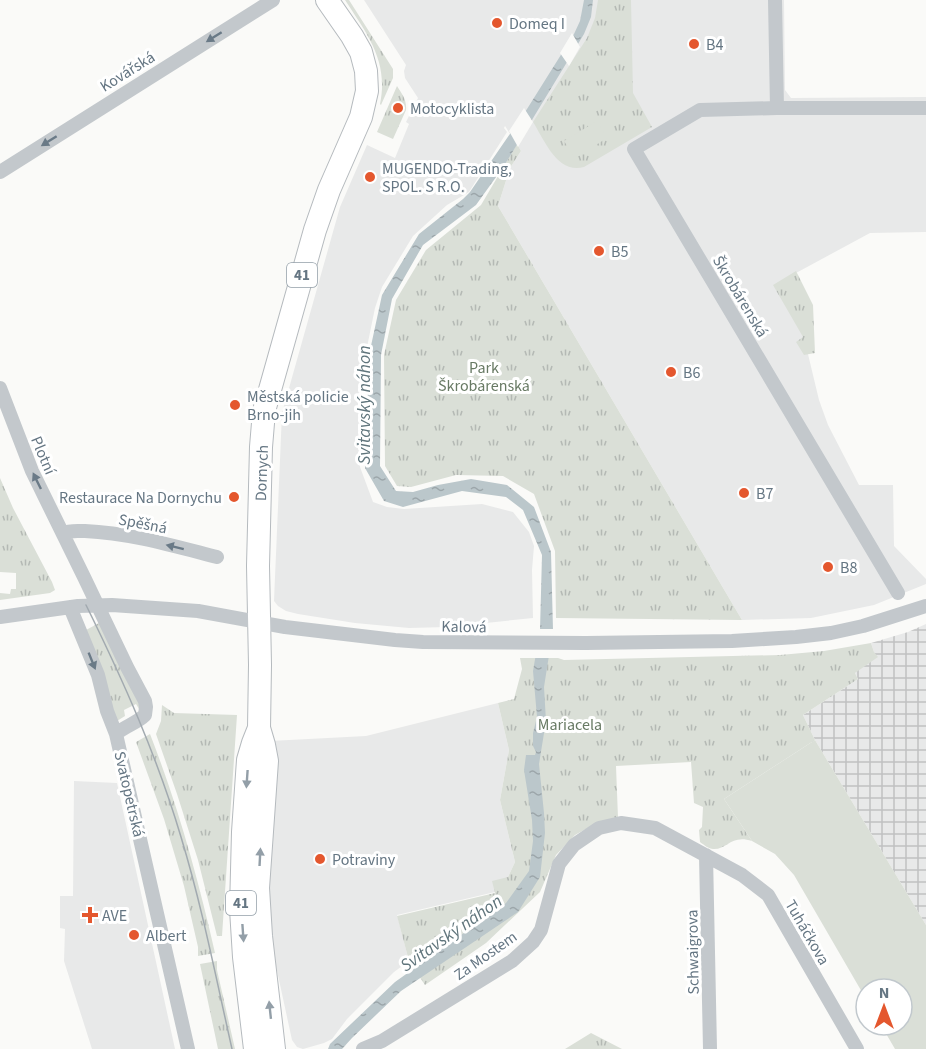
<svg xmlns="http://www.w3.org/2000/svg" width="926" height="1049" font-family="'Source Sans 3',sans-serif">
<defs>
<pattern id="industrial-grid" width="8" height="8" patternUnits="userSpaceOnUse" patternTransform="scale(1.5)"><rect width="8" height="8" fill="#e8e9e9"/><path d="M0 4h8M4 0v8" fill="none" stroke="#c0c1c2"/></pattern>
<pattern id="grass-tufts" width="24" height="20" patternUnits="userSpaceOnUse" patternTransform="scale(1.5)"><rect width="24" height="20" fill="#dadfd7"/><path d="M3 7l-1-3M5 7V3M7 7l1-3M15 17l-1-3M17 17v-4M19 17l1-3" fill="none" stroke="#b4b9b4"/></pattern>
<pattern id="water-ripples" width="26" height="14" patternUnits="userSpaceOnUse" patternTransform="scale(1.5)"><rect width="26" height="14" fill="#bbc7cb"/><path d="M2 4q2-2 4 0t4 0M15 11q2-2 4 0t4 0" fill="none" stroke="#9ca6aa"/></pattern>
</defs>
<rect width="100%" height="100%" fill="#fafaf8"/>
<path fill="#e8e9e9" d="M364 0H784L785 90 791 98 926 97V232L870 233 796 273 801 325 819 400 828 425 859 485H893L894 546 926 579V584L874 605 811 618 742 620 498 206 510 168 521 151 505 126 504 128 507 132 469 192 447 205 413 236 382 287 375 308 367 347 362 383 360 432V467L373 502 387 507 404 509 482 504 513 512 529 532 534 546 532 570 533 618 447 627 409 628 355 623 298 614 286 611 278 606 274 601 282 413 340 207 367 145 395 158 409 124 406 122 418 98 405 78 404 71 406 65Z
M498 703 509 750 500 800 515 862 508 877 495 892 397 915 409 961 394 972 347 1019 332 1039 324 1043 303 1049 297 1047 292 1040 271 943 268 882 270 741 366 736Z
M74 781 117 783 175 1049H92L64 961 65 929 60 928V896H73Z"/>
<path fill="url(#industrial-grid)" d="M926 624V925L815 740 803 715 858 679 855 673 874 652 871 643 908 632Z"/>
<path fill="url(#grass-tufts)" d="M345 0H349L393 69V78L381 105 380 104C389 61 367 34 345 0Z
M598 0H631L633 93 652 127 584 167C557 174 545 141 533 122L587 38 595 18Z
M397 86C402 94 407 100 406 110L393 139 377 132Z
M517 144 521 151 510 168 498 206 742 620 556 618 555 551 534 494 503 476 456 475 411 487 397 486 385 466 384 355 396 300 426 250 481 205Z
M796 271 813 305 815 353 804 355 796 342 803 337 773 285Z
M0 478 13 508 52 582 55 590 50 593 0 600V593L10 594 11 589H16V573L0 572Z
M99 623 139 702V709L136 704 124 710 125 716 117 721 86 630Z
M871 643 874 652 878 657 855 673 858 679 803 715 815 740 724 799 752 841C731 834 727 850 713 849 709 849 704 845 700 842L699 830 702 827 703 807 694 803 691 762 616 766 618 818 595 824 575 835 556 855 540 892 486 943 425 985 409 961 397 916 495 893 492 881 508 877 515 862 500 800 509 750 498 703 514 699 522 669 520 658H558L564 660 780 655 824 651Z
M162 705 174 713 237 715 222 936H217L198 860 177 794 156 734 161 721Z
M150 734C178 806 198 878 215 953L198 956V947L184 886 164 819 136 742Z
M217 961V970L235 1049H218L200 964Z
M591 1033 622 1049H565Z"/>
<path fill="#dadfd7" d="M597 121 607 138 575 158 564 141Z
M815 740 926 925V1049H895L881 1025H902V989H866V999L794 875 775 854 752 841 724 799Z"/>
<path fill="url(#water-ripples)" d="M584 0H593L591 17 584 34 504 166 476 205 423 245 392 299 381 355 380 466 396 491 413 492 438 485 471 479 507 485 534 507 551 552 553 630 544 687 546 721 539 764 544 813 545 833 540 877 518 912 401 991 352 1038 342 1049H328L330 1044 395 982 506 903 529 871 533 841 532 820 524 770 526 755H535L536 752 533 746V733L537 717 533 671 540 630 542 555 523 510 506 497 462 491 403 507 384 501 365 468 369 355 382 295 419 234 463 199 470 192 527 109 574 34 580 21Z"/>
<path fill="#fafaf8" d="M572 33 580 47 569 66 560 53Z
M524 108 533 122 518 147 509 131Z
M537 629H556L552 658H532Z"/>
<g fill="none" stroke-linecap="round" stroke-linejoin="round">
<defs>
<path id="primary" d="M255 1049 244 957 241 909 243 832 248 760 253 743 259 728
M274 1049 261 936 258 888 267 761 264 745 259 728 260 665 258 566 261 447 264 411 315 230 329 190 361 117 367 91 366 71 361 52 352 36 327 0"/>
</defs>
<use href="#primary" stroke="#b5babe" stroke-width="24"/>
<path stroke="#c3c8cc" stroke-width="14" d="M775 0 777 108
M0 172 273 0
M0 388 32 471 84 577 127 667 145 701 146 707 145 715C137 723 125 726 116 734
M63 533C70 530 77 531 85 531 130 533 174 546 217 557
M898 593 634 149 700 110 777 108H926
M70 607 98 675 107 711 116 734 188 1049
M0 617 78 606 112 605 198 611 285 627 395 640 423 642 586 643 732 641 796 637 831 633 863 626 926 606
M706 855 710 1049
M363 1049 382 1041 512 961 533 942 541 930 559 864 574 845 599 828 621 823 655 828 742 875 768 895 857 1049"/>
<use href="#primary" stroke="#fff" stroke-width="22"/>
<path stroke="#a2aab0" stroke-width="1.5" d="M86 605C123 680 157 756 181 837 202 906 216 978 232 1049"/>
</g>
<defs><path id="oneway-solid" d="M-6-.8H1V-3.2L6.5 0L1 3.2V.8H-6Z" transform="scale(1.5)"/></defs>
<g fill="#6a7a87">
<use href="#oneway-solid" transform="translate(214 37) rotate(148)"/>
<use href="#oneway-solid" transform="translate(49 141) rotate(148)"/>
<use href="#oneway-solid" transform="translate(37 481) rotate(-116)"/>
<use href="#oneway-solid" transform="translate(175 547) rotate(-166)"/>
<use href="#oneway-solid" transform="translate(92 661) rotate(68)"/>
</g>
<g fill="#939fa8">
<use href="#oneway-solid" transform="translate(247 779) rotate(94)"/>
<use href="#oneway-solid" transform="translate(260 857) rotate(-87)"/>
<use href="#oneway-solid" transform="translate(243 933) rotate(86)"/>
<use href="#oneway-solid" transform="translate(270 1010) rotate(-96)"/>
</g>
<g fill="#e4572e" stroke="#fff" stroke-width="2">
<circle cx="497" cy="23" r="6"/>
<circle cx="694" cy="44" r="6"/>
<circle cx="398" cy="108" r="6"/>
<circle cx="370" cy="177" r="6"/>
<circle cx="599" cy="251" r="6"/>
<circle cx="671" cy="372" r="6"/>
<circle cx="235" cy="405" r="6"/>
<circle cx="744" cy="493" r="6"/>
<circle cx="234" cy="497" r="6"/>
<circle cx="828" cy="567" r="6"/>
<circle cx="320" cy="859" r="6"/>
<path d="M87 906h6v6h6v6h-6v6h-6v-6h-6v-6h6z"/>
<circle cx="134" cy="935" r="6"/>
</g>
<g text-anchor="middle" stroke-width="6" stroke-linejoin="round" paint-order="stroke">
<g fill="#fff" stroke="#939fa8" stroke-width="1.5">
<rect x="287" y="263" width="30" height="24" rx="4.5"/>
<rect x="226" y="891" width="30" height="24" rx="4.5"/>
</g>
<g font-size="15" font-weight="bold" fill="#657683">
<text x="302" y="280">41</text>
<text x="241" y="908">41</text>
</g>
<g font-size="16" fill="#657683" stroke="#fff" text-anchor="start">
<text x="509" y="29">Domeq I</text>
<text x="706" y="50">B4</text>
<text x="410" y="114">Motocyklista</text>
<text x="382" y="174">MUGENDO-Trading,<tspan x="382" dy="18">SPOL. S R.O.</tspan></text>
<text x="611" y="257">B5</text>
<text x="683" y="378">B6</text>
<text x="247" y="402">Městská policie<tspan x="247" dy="18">Brno-jih</tspan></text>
<text x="756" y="499">B7</text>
<text x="222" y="503" text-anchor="end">Restaurace Na Dornychu</text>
<text x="840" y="573">B8</text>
<text x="332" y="865">Potraviny</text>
<text x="102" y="921">AVE</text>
<text x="146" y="941">Albert</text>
</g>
<g font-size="16" fill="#657683" stroke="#fff">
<text transform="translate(127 71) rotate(-32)" y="6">Kovářská</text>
<text transform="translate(741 296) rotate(59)" y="6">Škrobárenská</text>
<text transform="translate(44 455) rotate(67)" y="6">Plotní</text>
<text transform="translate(261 473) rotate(-88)" y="6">Dornych</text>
<text transform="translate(143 523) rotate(11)" y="6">Spěšná</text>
<text transform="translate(464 626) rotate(1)" y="6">Kalová</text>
<text transform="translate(130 794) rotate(77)" y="6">Svatopetrská</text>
<text transform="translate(808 932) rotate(60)" y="6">Tuháčkova</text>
<text transform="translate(692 952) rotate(-91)" y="6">Schwaigrova</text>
<text transform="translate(485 955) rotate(-35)" y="6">Za Mostem</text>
</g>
<g font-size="16" fill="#687a64" stroke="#fff">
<text x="484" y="373">Park<tspan x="484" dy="18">Škrobárenská</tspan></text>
<text x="570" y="730">Mariacela</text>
</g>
<g font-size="18" font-style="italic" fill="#60757c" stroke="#fff">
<text transform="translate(364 405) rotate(-90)" y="6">Svitavský náhon</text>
<text transform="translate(451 933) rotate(-35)" y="6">Svitavský náhon</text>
</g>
</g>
<g transform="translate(884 1007)"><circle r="28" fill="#ffffff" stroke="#c1c8cd" stroke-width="1.5"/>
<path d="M0-4.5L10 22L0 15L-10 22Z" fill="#e4572e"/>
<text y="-9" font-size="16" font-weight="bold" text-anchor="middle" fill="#657683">N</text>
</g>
</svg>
